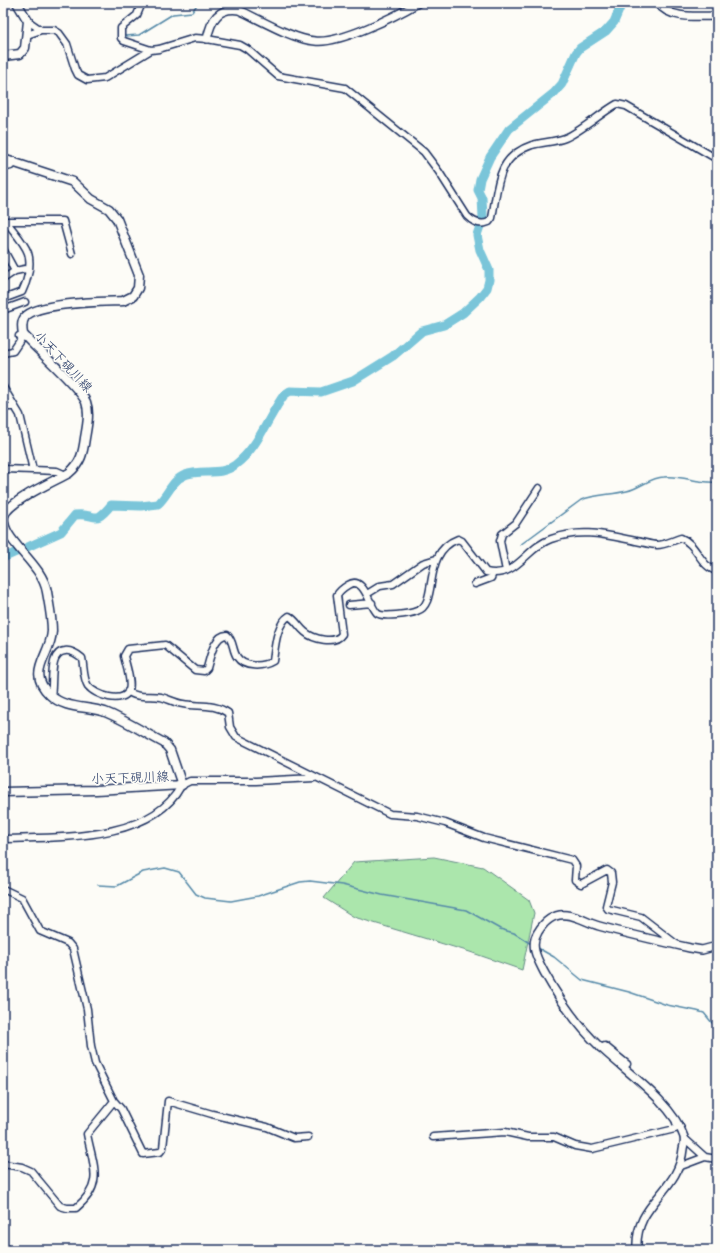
<svg xmlns="http://www.w3.org/2000/svg" width="720" height="1253" font-family="'Gochi Hand','Klee One',sans-serif">
<rect width="100%" height="100%" fill="#fdfcf7"/>
<filter id="ink" filterUnits="userSpaceOnUse"><feTurbulence type="fractalNoise" baseFrequency=".025" numOctaves="2"/><feDisplacementMap in="SourceGraphic" scale="8" xChannelSelector="R" yChannelSelector="G"/><feConvolveMatrix kernelMatrix="1 2 1 2 8 2 1 2 1" color-interpolation-filters="sRGB"/></filter>
<g filter="url(#ink)">
<path fill="#abe6ac" stroke="#638a85" d="M434 857 483 867 529 900 534 913 522 970 470 952 354 917 324 898 354 862Z"/>
<g fill="none" stroke-linecap="round" stroke-linejoin="round">
<path stroke="#5489a8" stroke-width="1.5" d="M125 36 139 35 173 14 192 12 198 3
M520 545 581 500C596 494 611 495 627 491 640 488 651 477 664 477 682 475 699 484 717 482
M98 885 117 886 143 872 165 868 179 872 196 894 205 898 231 901 258 896 300 882 310 881 342 885 382 895 466 910 500 929 514 933 531 944
M538 948 554 957 582 980 629 992 667 1005 697 1011 704 1013 717 1029"/>
<path stroke="#7ac5d9" stroke-width="9" d="M3 558 61 532 75 515C97 512 93 527 111 505L141 506 158 504C168 495 172 480 185 475 201 468 220 477 235 465 258 448 268 417 284 395L290 391 321 392 353 381 393 356 422 331 444 325 463 313 480 297 487 288 489 280V270L480 250 477 235 483 217 482 198 478 190 480 179 490 157 509 129 554 93 562 84 576 53 580 48 606 31 614 22 622 3"/>
<defs>
<path id="minor" d="M142 3 137 15 121 28V38L124 41 151 50 159 49 195 38 207 39 240 45 247 49 278 76 345 88 424 152 439 172 467 216C473 222 480 226 489 222L492 218C498 187 496 157 532 145 543 142 555 142 565 138 580 132 601 113 617 104L626 106 717 159
M28 21 41 30H54L59 33 67 44 75 69 78 75 87 80 105 78 151 50
M27 35 41 30
M3 168 11 166 14 161
M3 249 15 271 25 269 28 271
M3 279 15 271
M3 299 22 292C27 282 32 265 28 253 24 242 13 231 6 221H63L72 254
M3 310 25 302
M3 353 13 351 21 339 19 336
M3 387 20 415 33 470 57 471 66 475
M3 407H14
M3 469 33 470
M506 571 500 541 502 534 516 523 539 488
M475 584 491 578 493 573
M367 594 380 586 393 584 423 563 436 559
M349 605 372 603
M128 691C136 699 151 695 161 697 169 699 175 703 183 704 198 707 214 703 228 713L230 727 236 737 390 814 417 816 445 823 484 838 572 860 576 866 575 880 581 884 607 870 611 873 612 882 606 906 608 909 641 917 676 944
M51 696C54 683 48 652 65 651 71 650 77 654 82 658 84 667 83 678 88 686 95 695 123 705 129 690 132 682 126 665 124 656L128 649 165 645 195 670 204 671 207 668C210 658 214 635 227 635 234 641 232 650 237 657 244 668 263 667 273 661 275 648 276 624 289 616 296 620 299 627 305 632 313 639 335 645 342 634L337 595C340 590 343 588 348 585 364 575 369 605 377 613 382 618 410 614 417 611 440 604 420 553 458 539L462 541 486 572C517 579 525 548 551 539 582 528 606 535 636 541 643 542 651 545 657 545 665 545 674 540 681 538 697 544 700 567 717 571
M182 785 190 781H256L314 778
M3 839C57 837 151 842 181 786
M3 889 22 898 40 931 68 943 73 949 87 1009 91 1046 95 1063 114 1101 121 1109 143 1154 160 1152 163 1148 168 1101 212 1114 267 1127 294 1138 308 1137
M600 1048 605 1046 627 1064
M433 1137 505 1132 528 1137H554L575 1146 592 1149 675 1129 677 1128 676 1122
M684 1138 705 1157 717 1159
M3 1164 22 1167 31 1171 60 1206 67 1208H76C105 1184 93 1166 87 1134L114 1101
M681 1166 705 1157"/>
<path id="tertiary" d="M658 3C670 20 698 16 717 16
M207 39C211 20 218 7 239 10 259 19 294 40 315 41 340 44 396 16 418 3
M637 1250C634 1202 679 1193 683 1149 684 1145 685 1141 684 1137 673 1103 626 1072 600 1047 578 1026 559 999 544 972 538 960 529 946 538 932 544 922 554 913 567 915 578 916 588 923 599 926 628 934 659 941 690 948L702 950 717 946"/>
<path id="secondary" d="M3 56 20 54 25 48 28 21 17 3
M3 159 73 182 91 199 109 209 117 219 139 275 138 288 133 296 123 301C103 302 38 302 25 317 21 322 22 328 23 334 36 349 80 387 86 402 90 413 87 426 85 438 83 453 81 463 69 473 55 481 8 501 4 516 0 540 42 562 47 592 49 604 52 618 52 631 51 656 25 672 50 695 65 709 87 706 105 712 125 720 145 733 164 743L170 750 182 785 96 790 3 792"/>
</defs>
<use href="#minor" stroke="#1b2f5e" stroke-width="9"/>
<use href="#tertiary" stroke="#1b2f5e" stroke-width="10"/>
<use href="#secondary" stroke="#1b2f5e" stroke-width="11"/>
<use href="#minor" stroke="#fdfcf7" stroke-width="6"/>
<use href="#tertiary" stroke="#fdfcf7" stroke-width="7"/>
<use href="#secondary" stroke="#fdfcf7" stroke-width="8"/>
</g>
</g>
<g text-anchor="middle" stroke-width="3.5" stroke-linejoin="round" paint-order="stroke">
<g font-size="13" fill="#1b2f5e" stroke="#fdfcf7">
<text transform="translate(64 361) rotate(47)" y="5">小天下硯川線</text>
<text transform="translate(130 777) rotate(-2)" y="5">小天下硯川線</text>
</g>
</g>
<rect width="720" height="1253" fill="none" stroke="#fdfcf7" stroke-width="16"/>
<rect x="8" y="8" width="704" height="1237" fill="none" stroke="#1b2f5e" stroke-width="1.5" filter="url(#ink)"/>
</svg>
